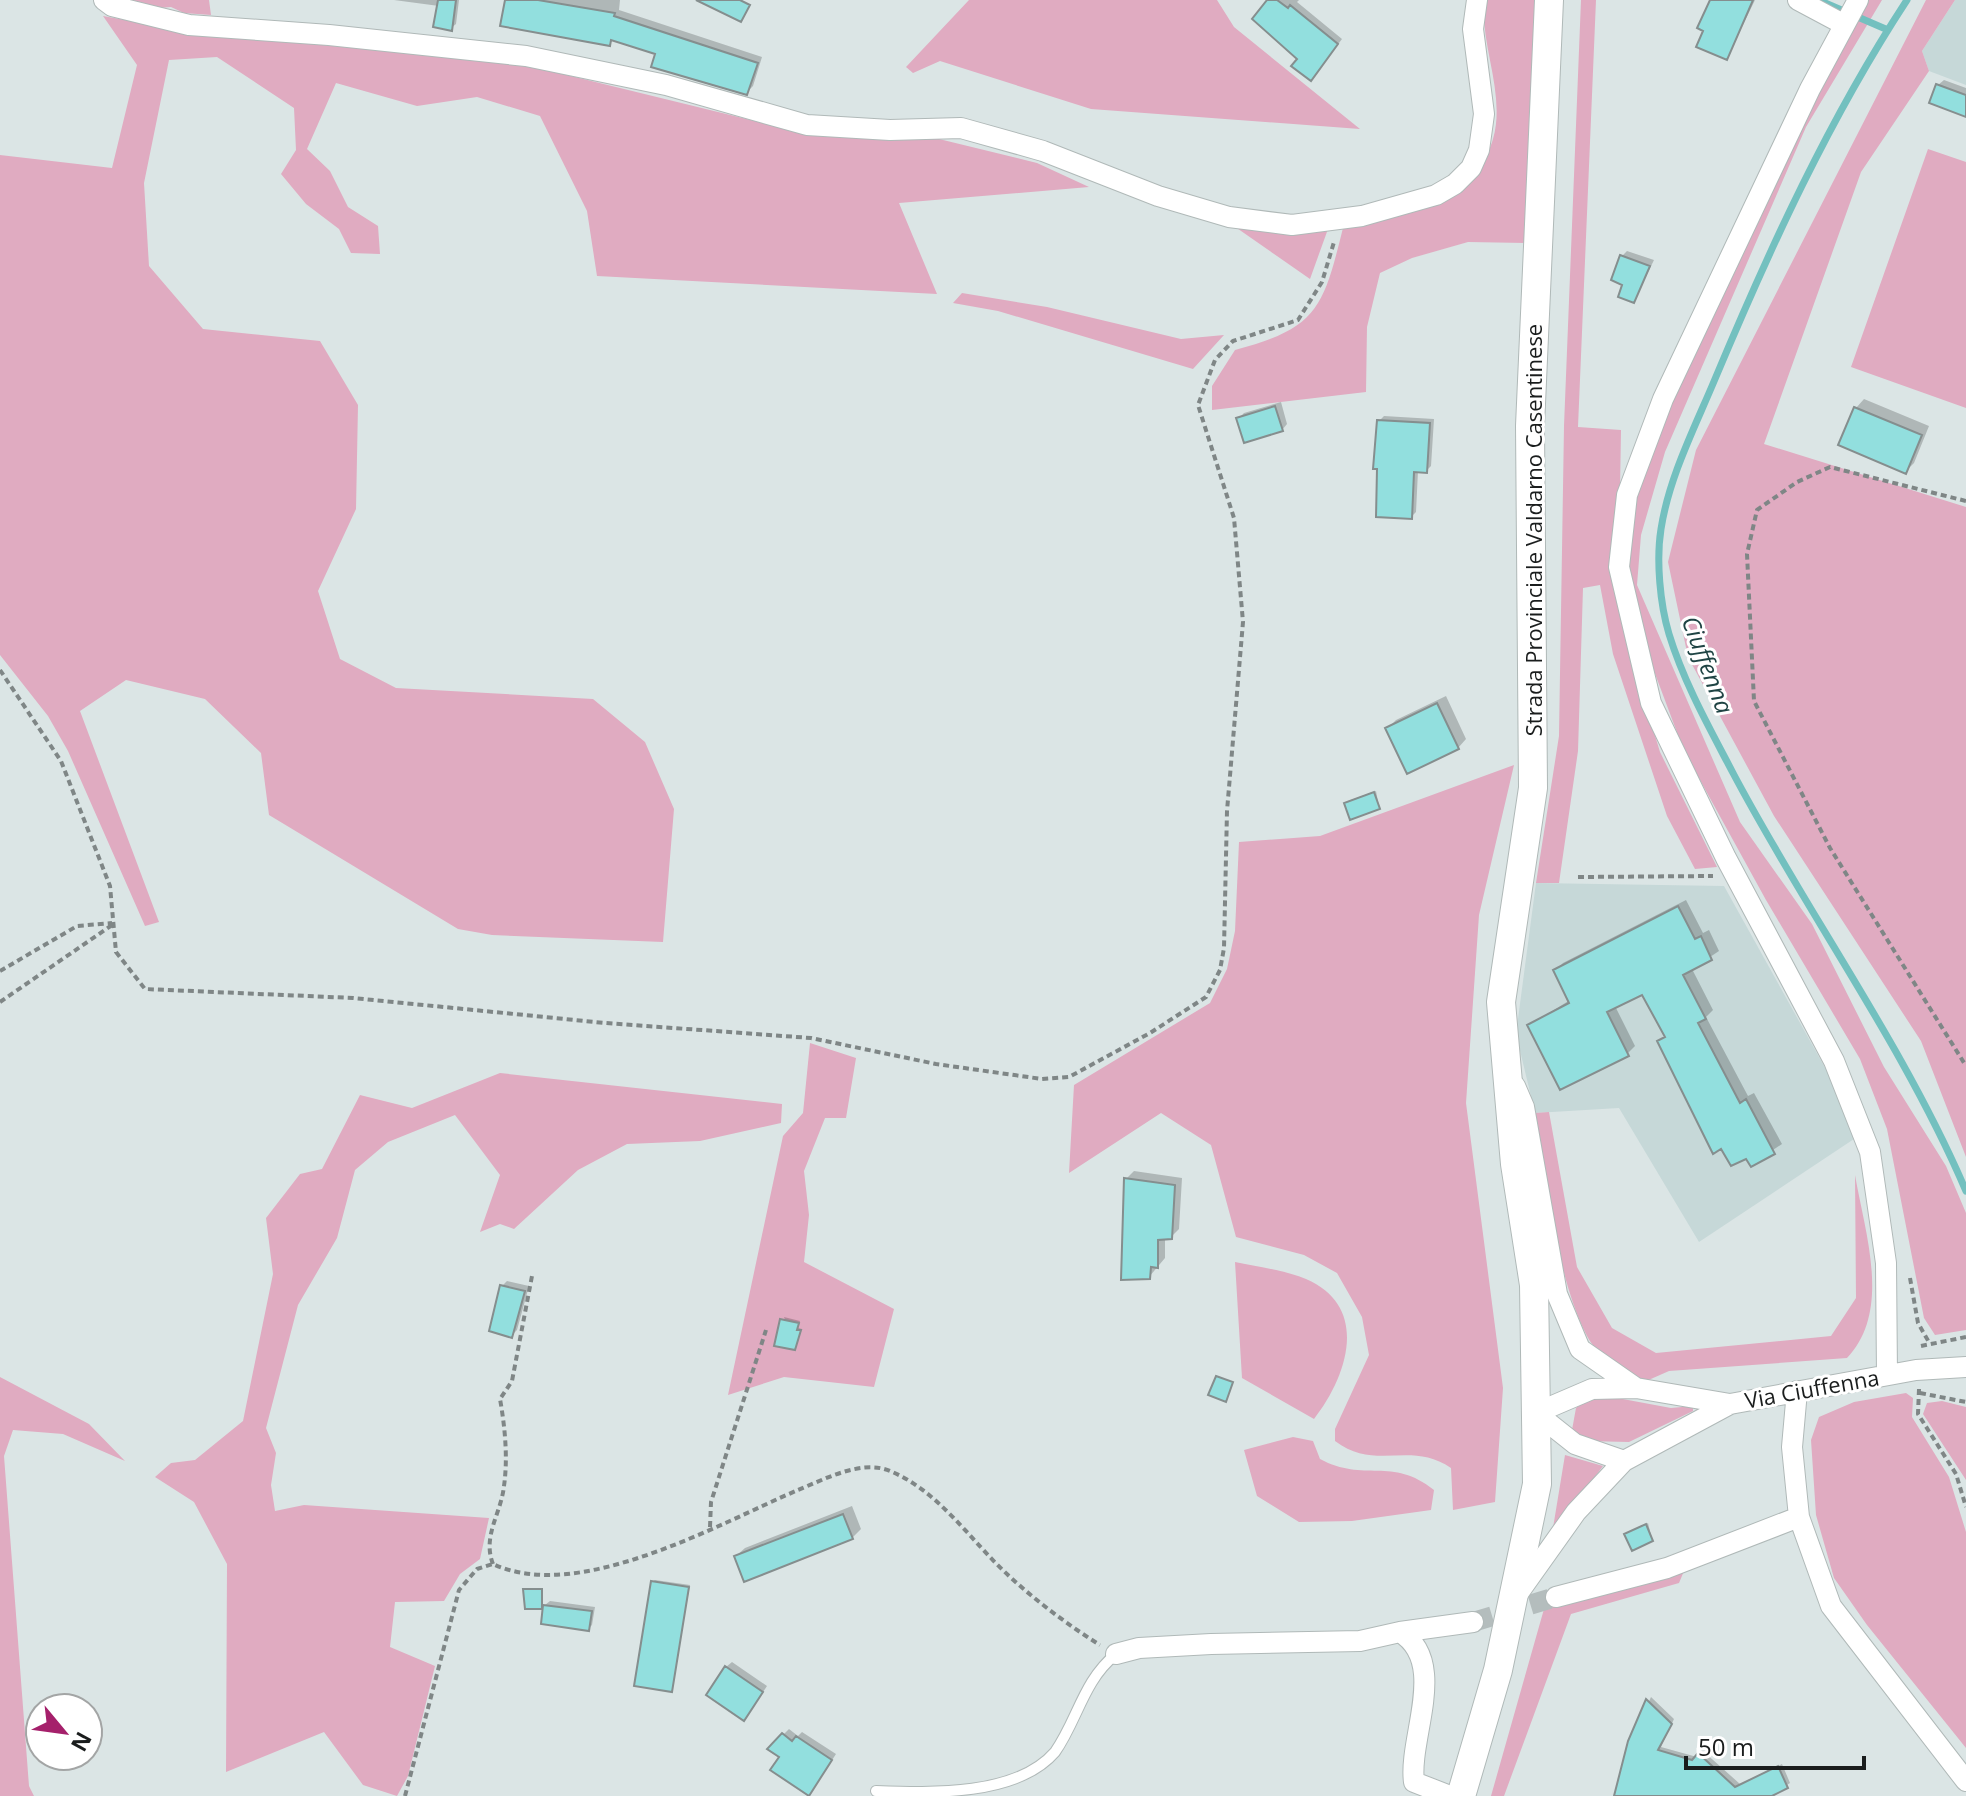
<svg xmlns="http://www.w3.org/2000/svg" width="1966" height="1796" font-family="'Open Sans',sans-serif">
<rect width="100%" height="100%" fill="#dbe5e5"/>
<path fill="#c6d8d8" d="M1955 0H1966V85L1929 71 1922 51Z
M1536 883 1724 886 1829 1075 1854 1139 1699 1242 1619 1108 1535 1113 1516 1034Z"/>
<path fill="#e0abc1" d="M111 0H209L211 15 184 13 171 7 147 9Z
M969 0H1217L1234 27 1360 129 1091 109 940 61 913 73 906 67Z
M1484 0H1538L1527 243 1468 242 1412 258 1380 273 1367 327 1366 392 1212 410V386L1235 350C1318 328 1323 308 1343 228L1476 174C1481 163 1490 151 1493 139 1506 94 1480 46 1484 0Z
M1581 0H1596L1578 427 1621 430 1620 490 1609 561 1624 633 1660 752 1717 867 1695 869 1667 816 1613 654 1600 585 1583 588 1578 751 1559 883H1536L1559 736 1564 426Z
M1864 0H1882L1806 127 1665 452 1641 535 1637 585 1740 822 1812 924 1884 1067 1946 1166 1966 1213V1330L1935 1335 1924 1318 1887 1129 1860 1059 1766 900 1684 751 1645 647 1626 569 1634 496 1691 353Z
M1926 0H1955L1922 51 1929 71 1861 172 1764 444 1966 507V1157L1921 1041 1774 816 1688 657 1668 562 1696 450Z
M103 16 192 32 526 65 800 132 880 140 939 139 1037 163 1089 187 899 203 937 294 597 276 587 211 540 116 477 97 417 106 336 83 307 149 330 171 348 207 378 226 380 254 351 253 339 229 306 204 281 174 296 150 294 108 217 57 169 60 144 183 149 266 203 329 320 341 358 405 356 509 318 591 340 659 396 688 593 699 645 742 674 809 663 942 492 935 458 929 269 815 261 753 205 699 126 680 80 711 159 922 145 926 68 751 48 716 0 655V155L112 168 137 65Z
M1928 149 1966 162V408L1851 367Z
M1231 224 1328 229 1310 279Z
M962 293 1047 307 1181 339 1224 335 1193 369 998 311 953 303Z
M1514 765 1479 915 1466 1103 1503 1388 1495 1502 1453 1510 1451 1468C1410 1440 1376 1472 1335 1441V1429L1369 1355 1362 1317 1337 1273 1304 1255 1236 1237 1211 1145 1161 1113 1069 1173 1074 1085 1210 1003 1227 969 1235 931 1239 842 1320 836Z
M810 1043 856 1058 846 1118H825L804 1171 809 1215 804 1262 894 1309 874 1387 784 1377 728 1395 783 1136 803 1113Z
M500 1073 782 1104 781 1123 700 1141 627 1144 578 1170 514 1229 500 1224 480 1232 500 1175 455 1115 388 1142 355 1170 337 1238 298 1305 266 1428 276 1453 271 1485 275 1511 304 1505 489 1518 480 1559 460 1574 444 1601 395 1602 390 1647 435 1666 408 1776 397 1796 363 1785 324 1732 226 1772 227 1564 194 1502 155 1477 171 1463 195 1460 243 1421 273 1274 266 1218 300 1174 322 1169 360 1095 412 1108Z
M1549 1112 1577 1267 1612 1328 1656 1353 1831 1336 1856 1298 1855 1175C1865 1233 1892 1311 1847 1358L1669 1371 1644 1382C1625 1372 1597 1356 1587 1336 1555 1273 1548 1183 1535 1113Z
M1235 1262C1257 1267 1285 1270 1306 1279 1371 1307 1347 1377 1314 1419L1242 1378Z
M0 1377 89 1424 125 1461 63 1434 13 1430 4 1456 29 1786 34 1796H0Z
M1906 1393 1913 1398 1912 1417 1949 1477 1966 1532V1748L1867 1625 1834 1578 1816 1515 1811 1440 1819 1417 1854 1402Z
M1612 1397 1671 1408 1693 1406V1411L1629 1442 1585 1441 1572 1430 1576 1408 1589 1398Z
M1942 1401 1966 1407V1480L1923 1414 1927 1403Z
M1293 1437 1313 1441 1320 1459C1364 1483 1392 1456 1434 1490L1431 1510 1352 1521 1299 1522 1257 1496 1244 1450Z
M1565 1455 1603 1466 1552 1534Z
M1684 1571 1679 1583 1571 1614 1504 1796H1491L1544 1609Z"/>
<path fill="#0003" d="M394 0H459L456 24 451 28 439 6Z
M507 0H620L619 10 762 57 753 86 747 92 657 52 614 39 609 44Z
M1269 0H1299L1297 2 1342 39 1316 74 1299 59Z
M1710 0H1755L1727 58 1700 27Z
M1944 80 1966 88V114L1938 85Z
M1627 251 1654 260 1634 301 1625 284 1622 256Z
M1864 399 1929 426 1914 463 1906 471 1856 408Z
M1281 402 1287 424 1282 430 1239 418 1244 413Z
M1384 416 1434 419 1431 466 1426 471H1418L1416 512 1411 517 1379 421Z
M1446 696 1466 739 1458 748 1388 728 1396 720Z
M1376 791 1379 807 1346 803 1348 801Z
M1686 900 1703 933 1709 930 1719 951 1692 969 1713 1010 1706 1017 1748 1096 1754 1093 1782 1144 1752 1164 1659 1041 1666 1035 1643 992 1615 1006 1635 1046 1627 1054 1530 1025 1570 1000 1556 970 1563 963Z
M1134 1171 1182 1178 1179 1229 1171 1237H1165V1258L1149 1277 1126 1179Z
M507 1281 529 1286 517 1330 511 1336 502 1286Z
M784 1317 800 1321 798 1328 802 1329 795 1348Z
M852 1506 861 1529 852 1538 736 1556 745 1548Z
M1648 1523 1652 1539 1629 1532Z
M655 1580 690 1585 671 1690 652 1582Z
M528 1588H543L541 1607 526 1590Z
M550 1601 595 1607 592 1625 588 1629 545 1605Z
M732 1662 767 1686 749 1713 726 1667Z
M1651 1697 1674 1719 1661 1747 1697 1757 1703 1751 1740 1784 1782 1764 1790 1783 1769 1796H1617L1630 1742Z
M789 1729 798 1736 802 1732 836 1754 814 1788 770 1748Z"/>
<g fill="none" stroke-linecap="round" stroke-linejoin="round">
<path stroke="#73c0bf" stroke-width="7" d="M1907 0C1829 119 1770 248 1715 379 1695 427 1669 477 1661 529 1656 560 1660 604 1669 634 1684 683 1710 729 1733 773 1808 915 1903 1044 1966 1191
M1823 2 1888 30"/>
</g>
<path fill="#92dfde" stroke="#858e8e" stroke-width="2" d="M438 0H456L452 31 433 27Z
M505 0H538L615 13 614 16 758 63 747 95 651 67 655 54 611 40 610 46 500 26Z
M696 0H740L750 5 741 22Z
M1267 0H1277L1288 8 1290 5 1338 44 1311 81 1291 66 1297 59 1252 19Z
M1710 0H1753L1727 60 1696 47 1703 31 1697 28Z
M1936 84 1966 95V117L1929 103Z
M1620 255 1650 266 1634 303 1618 297 1622 285 1611 280Z
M1275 406 1283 431 1244 443 1236 418Z
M1854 407 1922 435 1906 474 1838 445Z
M1377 420 1430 423 1427 473 1414 472 1412 519 1376 517 1377 469H1373Z
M1437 703 1459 749 1407 774 1385 728Z
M1374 792 1380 809 1350 820 1344 803Z
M1678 906 1695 939 1701 936 1712 960 1683 975 1706 1019 1698 1023 1740 1103 1746 1099 1775 1154 1751 1167 1746 1159 1731 1166 1721 1149 1713 1154 1657 1041 1665 1037 1642 995 1607 1012 1629 1056 1560 1090 1527 1025 1569 1003 1553 970Z
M1124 1178 1175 1185 1172 1239 1158 1240V1268L1151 1267 1150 1279 1121 1280Z
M500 1285 525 1291 512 1338 489 1331Z
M780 1319 799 1323 797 1330H801L795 1350 774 1346Z
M1216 1376 1233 1382 1226 1402 1208 1395Z
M843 1514 853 1539 744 1582 734 1556Z
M1646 1524 1653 1541 1632 1551 1624 1534Z
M651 1581 689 1587 672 1692 634 1686Z
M523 1589H542V1609H525Z
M543 1605 592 1611 589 1631 541 1624Z
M725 1666 763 1692 744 1721 706 1695Z
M1646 1699 1672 1724 1658 1750 1692 1760 1698 1753 1735 1787 1778 1766 1788 1788 1772 1796H1614L1628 1741Z
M782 1733 792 1741 796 1736 832 1760 809 1796 770 1770 779 1757 767 1749Z"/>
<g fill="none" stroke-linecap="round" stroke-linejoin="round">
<path stroke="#b4bdbd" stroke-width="20" stroke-dasharray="20 10" stroke-linecap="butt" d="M1473 1622 1556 1597"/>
<defs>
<path id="lane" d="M876 1791C932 1793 1017 1796 1055 1752 1078 1719 1083 1681 1116 1654"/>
<path id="street" d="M104 0 112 6 189 25 329 35 526 56 666 85 807 125 890 130 961 128 1043 151 1158 196 1229 217 1292 225 1362 216 1436 195 1455 184 1471 168 1479 150 1484 114 1473 29 1477 0
M1798 0 1843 24
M1858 0 1810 89 1663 399 1627 495 1619 567 1651 703 1726 858 1834 1061 1870 1152 1886 1263 1887 1375
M1515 1086 1524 1107 1557 1294 1580 1349 1636 1388 1730 1404
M1797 1391 1792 1447 1799 1517 1831 1606 1966 1781
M1624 1461 1575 1444 1536 1413 1592 1389 1636 1388
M1517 1595 1576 1512 1624 1461 1730 1404 1916 1370 1966 1367
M1556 1597 1667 1568 1799 1517
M1400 1632 1473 1622
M1116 1654 1139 1648 1211 1644 1360 1641 1400 1632C1449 1662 1408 1738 1414 1782L1450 1796"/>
<path id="secondary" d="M1461 1796 1498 1670 1537 1484 1534 1285 1515 1164 1501 1002 1533 788 1530 426 1549 0"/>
</defs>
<use href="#lane" stroke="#b0b9b8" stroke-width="12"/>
<use href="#street" stroke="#b0b9b8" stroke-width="22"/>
<use href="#secondary" stroke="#b0b9b8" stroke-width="30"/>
<path stroke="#7f8686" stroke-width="4" stroke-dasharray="6 4" stroke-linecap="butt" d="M1966 501 1830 467 1797 482 1757 510 1747 554 1754 701 1830 848 1966 1066
M0 670 61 761 110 886 116 952 145 989 353 998 605 1023 811 1038 936 1064 1042 1079 1069 1077 1150 1033 1206 997 1220 970 1224 948 1227 811 1243 622 1234 518 1198 405 1215 360 1233 341 1298 320 1322 282 1334 242
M1578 877 1713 876
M0 971 77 926 112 923
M0 1002 115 923
M1910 1278 1918 1323 1930 1344
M1921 1346 1966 1337
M1919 1389 1918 1414 1956 1474 1966 1507
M1920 1393 1966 1402
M710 1527 711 1502 766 1330
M493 1564C482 1536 501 1514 504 1486 508 1458 505 1427 500 1399L512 1381 532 1276
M405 1796 459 1590 477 1569 493 1564C579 1604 718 1524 798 1490 825 1479 862 1459 890 1471 939 1491 971 1541 1008 1575 1036 1601 1068 1625 1100 1645"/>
<use href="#lane" stroke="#fff" stroke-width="10"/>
<use href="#street" stroke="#fff" stroke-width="20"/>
<use href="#secondary" stroke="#fff" stroke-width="28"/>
</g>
<g text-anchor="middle" stroke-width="6" stroke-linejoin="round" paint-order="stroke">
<g font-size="22" fill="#1a1d1d" stroke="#fff">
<text transform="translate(1534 530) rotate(-90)" y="8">Strada Provinciale Valdarno Casentinese</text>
<text transform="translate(1812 1389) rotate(-10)" y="8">Via Ciuffenna</text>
</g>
<g font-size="24" font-style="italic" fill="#1f4444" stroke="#fff">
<text transform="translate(1707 665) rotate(69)" y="8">Ciuffenna</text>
</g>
</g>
<g transform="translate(64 1732) rotate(119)"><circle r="38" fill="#ffffff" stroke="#a3a5a5" stroke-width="2"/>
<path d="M0-6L14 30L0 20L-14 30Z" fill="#a5206b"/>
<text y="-12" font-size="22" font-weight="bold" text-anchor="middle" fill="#1a1d1d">N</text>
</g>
<path d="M1686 1756v12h178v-12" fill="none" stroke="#1a1d1d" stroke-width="4"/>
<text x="1698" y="1756" font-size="24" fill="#1a1d1d" stroke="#ffffff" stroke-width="6" paint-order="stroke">50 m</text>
</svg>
